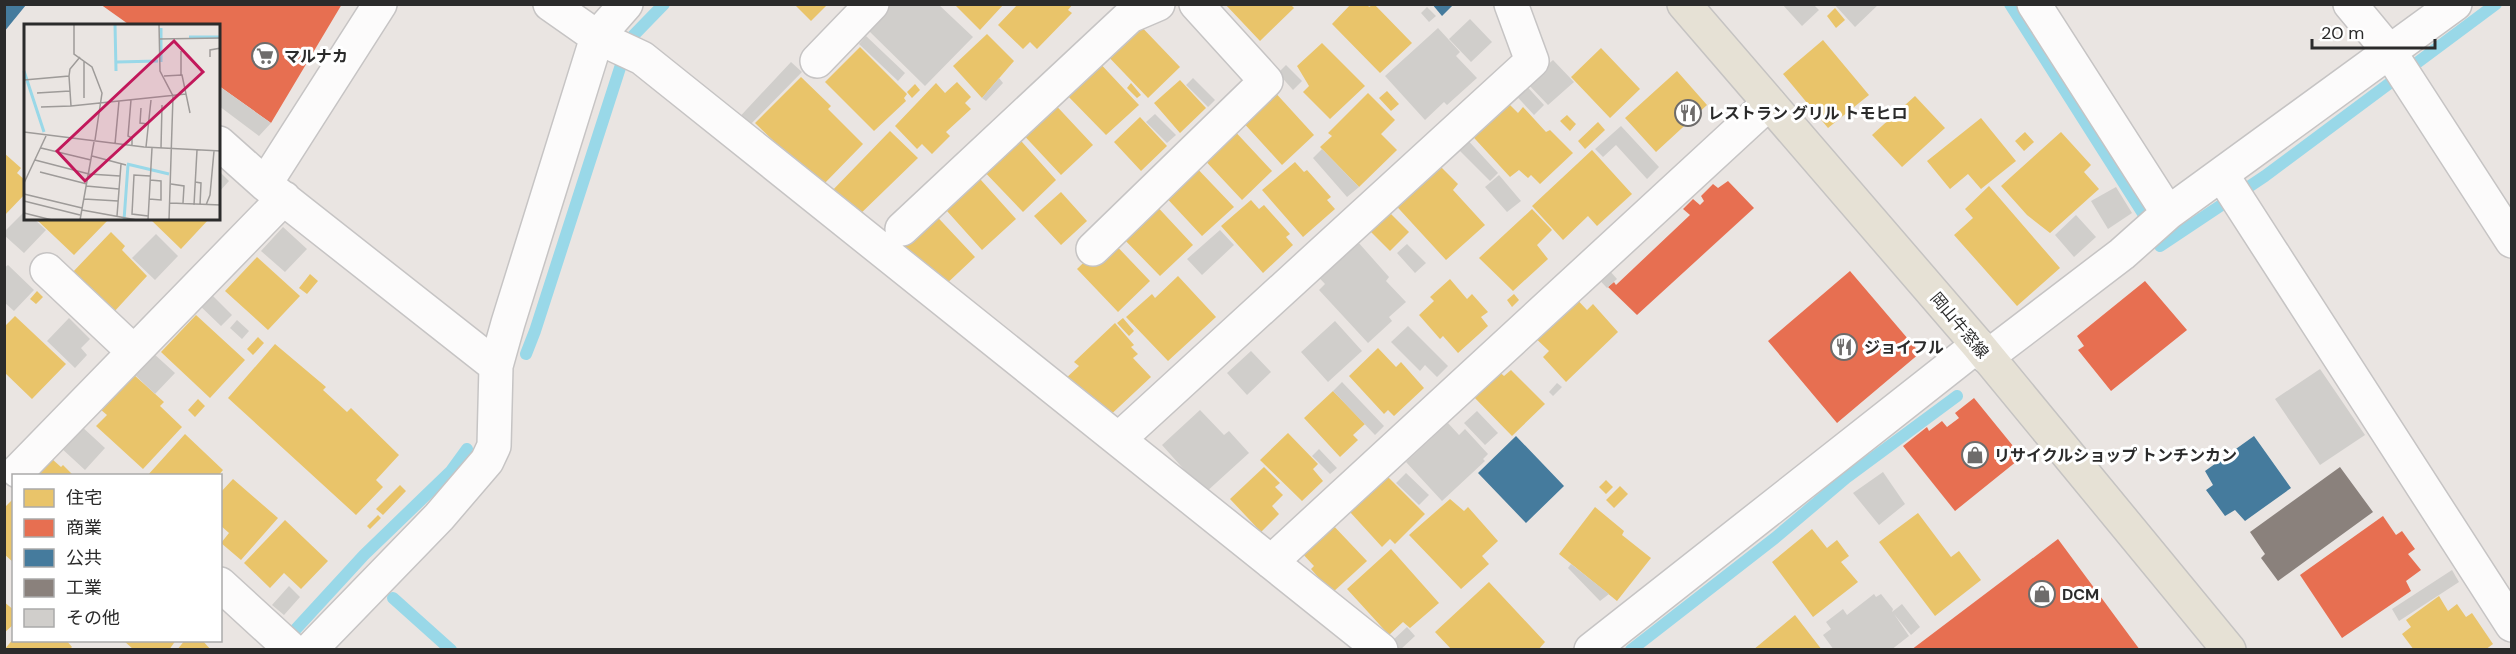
<svg xmlns="http://www.w3.org/2000/svg" width="2516" height="654" font-family="'DM Sans','Noto Sans JP',sans-serif">
<rect width="100%" height="100%" fill="#eae5e2"/>
<path fill="#e9c46a" d="M794 4H828L811 21Z
M954 4H1004L980 30Z
M1018 4H1073L1068 10 1072 13 1037 49 1030 42 1023 49 998 25Z
M1225 4H1290L1294 8 1260 41Z
M1351 4H1367L1369 7 1374 4 1412 43 1380 73 1332 24Z
M1835 8 1845 20 1836 28 1827 16Z
M1135 20 1180 67 1148 98 1103 51Z
M987 34 1014 61 982 98 953 66Z
M1823 40 1869 95 1828 128 1783 74Z
M1322 43 1365 86 1330 119 1303 92 1309 86 1297 66Z
M860 47 907 94 904 98 906 101 874 131 825 82Z
M1601 48 1640 89 1610 118 1571 77Z
M1096 59 1139 105 1106 135 1062 90Z
M1677 71 1707 105 1656 152 1625 118Z
M801 77 831 106 828 109 863 144 821 187 755 123Z
M1180 80 1206 108 1180 133 1154 103Z
M957 82 971 97 965 103 971 109 946 132 950 136 932 154 922 144 917 149 895 126 936 83 945 93Z
M1131 83 1141 95 1137 98 1127 88Z
M915 84 920 90 912 98 907 92Z
M1272 89 1314 135 1282 165 1240 119Z
M1387 91 1399 104 1391 111 1379 98Z
M1368 93 1395 120 1381 134 1397 150 1359 187 1320 147 1332 136 1328 133Z
M1500 95 1518 113 1523 107 1546 132 1550 130 1573 153 1540 184 1531 175 1528 178 1519 170 1510 177 1465 128Z
M1915 96 1945 128 1902 167 1872 135Z
M1049 98 1093 145 1061 175 1017 128Z
M1567 115 1576 124 1570 131 1560 121Z
M1140 117 1167 146 1141 171 1114 142Z
M1981 118 2016 161 1981 189 1968 174 1950 189 1927 161Z
M1598 122 1605 130 1585 149 1578 141Z
M1230 126 1272 171 1242 200 1199 154Z
M890 131 918 158 855 219 828 195Z
M1013 132 1056 180 1023 212 978 165Z
M2025 132 2034 142 2024 151 2015 141Z
M2061 132 2091 165 2084 172 2099 189 2050 233 2027 215 2001 186Z
M1592 150 1632 194 1597 226 1588 216 1563 240 1532 206Z
M4 153 21 168 17 173 26 181V193L4 216Z
M1429 161 1438 171 1441 167 1458 184 1453 190 1485 225 1446 260 1389 198Z
M1295 162 1304 172 1307 170 1331 197 1327 200 1335 209 1303 237 1262 190Z
M1192 163 1234 207 1202 236 1161 192Z
M972 170 1016 219 982 250 938 201Z
M1989 186 2060 268 2017 306 1954 235 1973 218 1965 209Z
M1061 192 1087 221 1061 245 1034 216Z
M1251 200 1259 209 1264 205 1290 234 1286 237 1293 245 1263 273 1221 226Z
M1152 201 1193 245 1160 276 1118 233Z
M1381 204 1409 232 1390 251 1362 223Z
M928 207 975 257 942 288 895 238Z
M1532 209 1552 230 1537 245 1548 259 1513 291 1479 258Z
M36 219H109L74 255Z
M150 219H209L181 249Z
M111 232 125 246 122 250 147 276 113 313 71 274Z
M1109 238 1150 281 1118 312 1077 269Z
M257 257 300 296 268 330 225 291Z
M310 274 318 281 307 294 299 288Z
M1178 276 1216 317 1168 361 1126 317 1152 294 1155 298Z
M1450 279 1467 299 1472 294 1488 312 1481 317 1488 326 1458 353 1443 336 1440 339 1419 315 1434 301 1430 297Z
M37 291 43 297 36 304 30 299Z
M1570 292 1587 310 1593 304 1618 332 1566 382 1543 357 1549 351 1529 332Z
M1514 294 1519 300 1512 307 1507 300Z
M196 315 245 360 210 398 161 352Z
M15 316 66 364 32 399 4 372V327Z
M1123 318 1134 331 1129 336 1117 323Z
M1115 323 1134 345 1131 347 1138 354 1133 358 1151 377 1104 421 1064 380 1079 366 1074 362Z
M258 337 264 343 253 355 247 349Z
M275 344 326 387 323 390 347 412 351 408 399 455 376 480 383 487 356 515 228 398Z
M1378 348 1396 367 1401 362 1424 388 1394 416 1388 410 1384 414 1349 376Z
M1495 368 1504 376 1511 370 1545 404 1512 436 1470 393Z
M133 374 164 402 160 406 182 427 143 469 96 426 107 415 100 409Z
M1333 391 1365 424 1353 435 1358 440 1340 457 1304 418Z
M198 399 205 406 195 417 188 410Z
M1288 433 1318 464 1313 469 1323 481 1302 501 1260 460Z
M185 434 223 470 218 476H147Z
M52 459 61 467 63 465 74 476H42L40 473Z
M1264 467 1280 483 1275 487 1283 495 1272 506 1279 514 1261 532 1230 499Z
M1387 476 1425 514 1395 544 1390 539 1382 547 1350 512Z
M233 479 278 518 241 560 221 543 229 533 220 525V493Z
M1606 480 1613 487 1606 494 1599 487Z
M400 485 406 491 383 515 376 509Z
M1620 486 1628 494 1614 508 1606 500Z
M14 498V563L4 554V508Z
M1450 499 1464 511 1468 507 1498 541 1482 556 1489 564 1461 589 1409 535Z
M1595 507 1624 531 1622 535 1651 558 1617 601 1559 554Z
M1918 513 1951 557 1959 551 1981 580 1935 616 1879 542Z
M378 515 381 518 370 529 367 526Z
M285 520 328 561 301 589 284 573 270 588 244 563Z
M1330 522 1367 561 1332 593 1311 569 1314 566 1299 550Z
M1812 529 1827 548 1837 540 1849 556 1841 562 1858 582 1813 617 1772 562Z
M1391 549 1439 603 1410 628 1403 622 1389 635 1347 589Z
M1489 582 1545 642 1538 650H1452L1435 632Z
M2439 596 2448 611 2457 604 2466 617 2472 613 2493 644 2485 650H2414L2402 634 2411 627 2406 620Z
M4 602 14 610V624L4 633Z
M1795 615 1822 650H1753Z
M14 638V640H66L72 647 69 650H4Z
M123 640H176L169 650H134Z
M185 640H202L211 650H177Z"/>
<path fill="#e76f51" d="M100 4H342L271 123 219 86V26H131Z
M1728 181 1754 208 1637 315 1608 287 1614 282 1616 285 1690 215 1683 209 1693 199 1700 205 1704 201 1701 196 1713 184 1718 188Z
M1850 271 1920 353 1837 423 1768 341Z
M2145 281 2187 330 2111 391 2078 350 2084 346 2077 336Z
M1974 398 2022 457 1955 511 1903 446 1927 427 1929 431 1942 421 1947 427 1959 418 1955 413Z
M2383 516 2396 535 2402 531 2415 549 2408 554 2421 570 2406 581 2411 591 2342 638 2300 575Z
M2058 539 2140 650H1911Z"/>
<path fill="#457b9d" d="M1432 4H1454L1442 16Z
M4 5H26L4 32Z
M1516 436 1564 486 1526 523 1478 473Z
M2254 436 2291 488 2245 521 2235 510 2225 516 2206 490 2213 485 2205 471Z"/>
<path fill="#8a817c" d="M2340 467 2373 512 2278 581 2261 558 2265 554 2250 532Z"/>
<g fill="none" stroke-linecap="round" stroke-linejoin="round">
<path stroke="#99d8e8" stroke-width="12" d="M2010 4 2151 226
M2160 246 2265 176 2496 4
M526 354 535 331 629 40 664 4
M393 598 451 650
M284 642 364 555 451 471 467 449
M1631 650 1775 538 1846 478 1957 396"/>
</g>
<path fill="#d0cecb" d="M875 4H938L973 37 925 86 867 29Z
M1782 4H1813L1819 10 1802 26Z
M1834 4H1879L1855 27Z
M1427 7 1436 16 1429 22 1421 13Z
M1470 19 1492 42 1471 62 1449 39Z
M1438 28 1460 52 1456 56 1477 78 1447 105 1444 102 1425 120 1385 76Z
M866 36 905 73 898 81 859 44Z
M1553 60 1574 82 1548 105 1527 83Z
M791 62 802 72 743 132 733 124Z
M1286 65 1302 81 1293 90 1278 73Z
M999 78 1003 83 986 101 982 98Z
M1193 78 1215 100 1208 107 1186 85Z
M1520 79 1544 105 1534 115 1509 88Z
M219 86 271 123 259 136 219 106Z
M1155 114 1176 135 1167 143 1146 122Z
M1621 126 1659 167 1647 179 1616 145 1603 157 1595 149Z
M1464 136 1498 173 1490 181 1454 145Z
M1322 149 1359 187 1347 197 1313 158Z
M219 171 229 181 219 192Z
M1499 175 1521 201 1507 212 1485 187Z
M2116 187 2132 213 2108 229 2091 201Z
M26 210V219H34L46 230 24 253 4 235V232Z
M2076 215 2096 237 2074 257 2055 235Z
M283 227 307 249 285 272 261 251Z
M1220 230 1234 245 1202 275 1187 259Z
M1350 233 1389 277 1386 281 1406 302 1389 317 1392 321 1368 343 1319 290 1325 284 1311 269Z
M156 234 178 256 155 280 132 258Z
M1407 244 1426 263 1415 273 1397 253Z
M1601 261 1617 279 1607 288 1591 271Z
M8 265 34 290 14 311 4 302V268Z
M208 291 232 315 221 326 196 302Z
M69 318 90 339 81 348 87 355 75 368 47 341Z
M237 320 249 331 242 339 230 328Z
M1335 321 1362 351 1328 382 1301 352Z
M1408 326 1448 366 1437 377 1425 365 1420 371 1391 342Z
M1251 351 1271 372 1247 395 1227 373Z
M153 353 175 373 155 394 134 374Z
M2320 369 2365 435 2320 465 2275 399Z
M1342 382 1384 426 1375 435 1333 391Z
M1557 383 1562 387 1553 396 1549 392Z
M1200 410 1224 435 1229 431 1249 453 1205 493 1162 445Z
M1477 411 1498 433 1485 445 1464 423Z
M1448 423 1459 435 1465 429 1488 454 1483 459 1485 461 1442 501 1406 462Z
M80 425 105 448 85 470 60 447Z
M1319 449 1337 468 1330 474 1312 456Z
M1883 472 1905 504 1879 525 1853 493Z
M1406 473 1429 495 1419 505 1396 483Z
M1571 564 1609 594 1600 601 1568 568Z
M2452 570 2459 582 2399 621 2392 609Z
M289 586 300 597 284 615 272 605Z
M1874 594 1876 597 1881 594 1893 609 1892 612 1902 604 1920 627 1911 635 1894 614 1909 636 1891 650H1834L1823 635 1831 629 1826 622 1843 609 1847 615Z
M1407 627 1415 636 1400 650 1392 641Z"/>
<g fill="none" stroke-linecap="round" stroke-linejoin="round">
<defs>
<path id="minor" d="M380 4 265 184 496 366
M550 4 597 37 642 58 1381 650
M2034 4 2168 213
M2350 4 2389 51 2512 241
M817 61 872 4
M219 143 265 184
M2222 175 2512 625
M902 229 1130 16 1158 4
M1093 249 1266 81 1196 4
M47 270 134 352
M1987 357 2122 254 2168 213 2455 4
M1119 439 1532 61 1511 4
M18 471 284 198
M1271 562 1769 103
M220 584 292 650
M310 650 439 517 487 461 494 446 496 366 508 323 597 37 626 4
M1591 650 1978 345"/>
<path id="primary" d="M1684 4 1978 345 2229 650"/>
</defs>
<use href="#minor" stroke="#c6c4c4" stroke-width="36"/>
<use href="#primary" stroke="#c5c3c2" stroke-width="36"/>
<use href="#minor" stroke="#fcfbfb" stroke-width="33"/>
<use href="#primary" stroke="#e6e1d5" stroke-width="33"/>
</g>
<defs>
<symbol id="supermarket-ring" viewBox="-11 -11 22 22"><circle r="9.5" fill="#fff" stroke="#6e6c6b" stroke-width="1.5"/><path d="M-6-5.5h2.5l.6 2H6L4.5 2H-2.5L-4.4-4H-6ZM-1.5 3.2a1.3 1.3 0 1 0 .1 0ZM3 3.2a1.3 1.3 0 1 0 .1 0Z" fill="#6e6c6b"/></symbol>
<symbol id="restaurant-ring" viewBox="-11 -11 22 22"><circle r="9.5" fill="#fff" stroke="#6e6c6b" stroke-width="1.5"/><path d="M-5-6h1v4h1v-4h1v4h1v-4h1v5L-1.5 .5V6h-2V.5L-5-1ZM5-6V6H3V1.5H1.5Q1.5-4 5-6Z" fill="#6e6c6b"/></symbol>
<symbol id="shop-ring" viewBox="-11 -11 22 22"><circle r="9.5" fill="#fff" stroke="#6e6c6b" stroke-width="1.5"/><path d="M-5-2.5h2.3a2.7 3.5 0 0 1 5.4 0H5L5.5 6h-11ZM-1.5-2.5h3a1.5 2.3 0 0 0-3 0Z" fill="#6e6c6b"/></symbol>
</defs>
<g fill-rule="evenodd">
<use href="#supermarket-ring" x="250" y="41" width="30" height="30"/>
<use href="#restaurant-ring" x="1673" y="98" width="30" height="30"/>
<use href="#restaurant-ring" x="1829" y="332" width="30" height="30"/>
<use href="#shop-ring" x="1960" y="440" width="30" height="30"/>
<use href="#shop-ring" x="2027" y="579" width="30" height="30"/>
</g>
<g text-anchor="middle" stroke-width="6" stroke-linejoin="round" paint-order="stroke">
<g font-size="16" font-weight="bold" fill="#2b2b2b" stroke="#fff" text-anchor="start">
<text x="284" y="62">マルナカ</text>
<text x="1708" y="119">レストラン グリル トモヒロ</text>
<text x="1864" y="353">ジョイフル</text>
<text x="1994" y="461">リサイクルショップ トンチンカン</text>
<text x="2062" y="600">DCM</text>
</g>
<g font-size="16" fill="#2b2b2b" stroke="#fff">
<text transform="translate(1960 325) rotate(50)" y="6">岡山牛窓線</text>
</g>
</g>
<g transform="translate(24 24)">
<rect width="196" height="196" fill="#eae5e2"/>
<path fill="none" stroke="#99d8e8" stroke-width="3" d="M91 0 92 47M137 4V38M165 13H196M93 38 134 37M0 47 20 108M103 140 145 150M100 196 104 141"/>
<path fill="none" stroke="#9e9b99" stroke-width="1.5" d="M50 0V30L68 43 78 69 71 116M135 0 136 47 149 72 145 196M135 15 197 14M186 33V26L197 24M157 51V27M140 52 158 51 166 89M0 56 45 52 46 45 56 33M13 69 46 67M60 74V37M107 76 104 112 108 114V122M47 82 162 70M17 83 47 82 45 52M117 84 116 99 124 100M0 108 120 123 197 127M91 120 95 77M122 123 127 76M17 124 67 136M137 124 138 81M68 132 102 141M11 136 65 150 96 152M16 148 63 160M171 158 177 159 176 181M0 159 22 112M147 160 160 162 159 179M62 162 95 165M0 170 58 184M60 175 94 177M125 175 137 176V157L126 156M0 177 56 191M146 179 197 181M170 181 173 126M182 181 186 171 190 127M58 186 113 196M0 189 28 196M93 192 97 140M124 192 108 190 110 151 126 152M56 196 70 118M124 196 128 124"/>
<path fill="#c2185b" fill-opacity="0.15" stroke="#c2185b" stroke-width="3" d="M150 17 179 48 61 157 33 127Z"/>
<rect width="196" height="196" fill="none" stroke="#2b2b2b" stroke-width="3"/>
</g>
<rect width="2516" height="654" fill="none" stroke="#2b2b2b" stroke-width="12"/>
<rect x="12" y="474" width="210" height="168" fill="#ffffff" stroke="#aaaaaa" stroke-width="1.5"/>
<rect x="24" y="489" width="30" height="18" fill="#e9c46a" stroke="#aaaaaa" stroke-width="1.5"/>
<text x="66" y="504" font-size="18" fill="#2b2b2b">住宅</text>
<rect x="24" y="519" width="30" height="18" fill="#e76f51" stroke="#aaaaaa" stroke-width="1.5"/>
<text x="66" y="534" font-size="18" fill="#2b2b2b">商業</text>
<rect x="24" y="549" width="30" height="18" fill="#457b9d" stroke="#aaaaaa" stroke-width="1.5"/>
<text x="66" y="564" font-size="18" fill="#2b2b2b">公共</text>
<rect x="24" y="579" width="30" height="18" fill="#8a817c" stroke="#aaaaaa" stroke-width="1.5"/>
<text x="66" y="594" font-size="18" fill="#2b2b2b">工業</text>
<rect x="24" y="609" width="30" height="18" fill="#d0cecb" stroke="#aaaaaa" stroke-width="1.5"/>
<text x="66" y="624" font-size="18" fill="#2b2b2b">その他</text>
<path d="M2312 39v9h123v-9" fill="none" stroke="#2b2b2b" stroke-width="3"/>
<text x="2321" y="39" font-size="18" fill="#2b2b2b" stroke="#ffffff" stroke-width="4.5" paint-order="stroke">20 m</text>
</svg>
